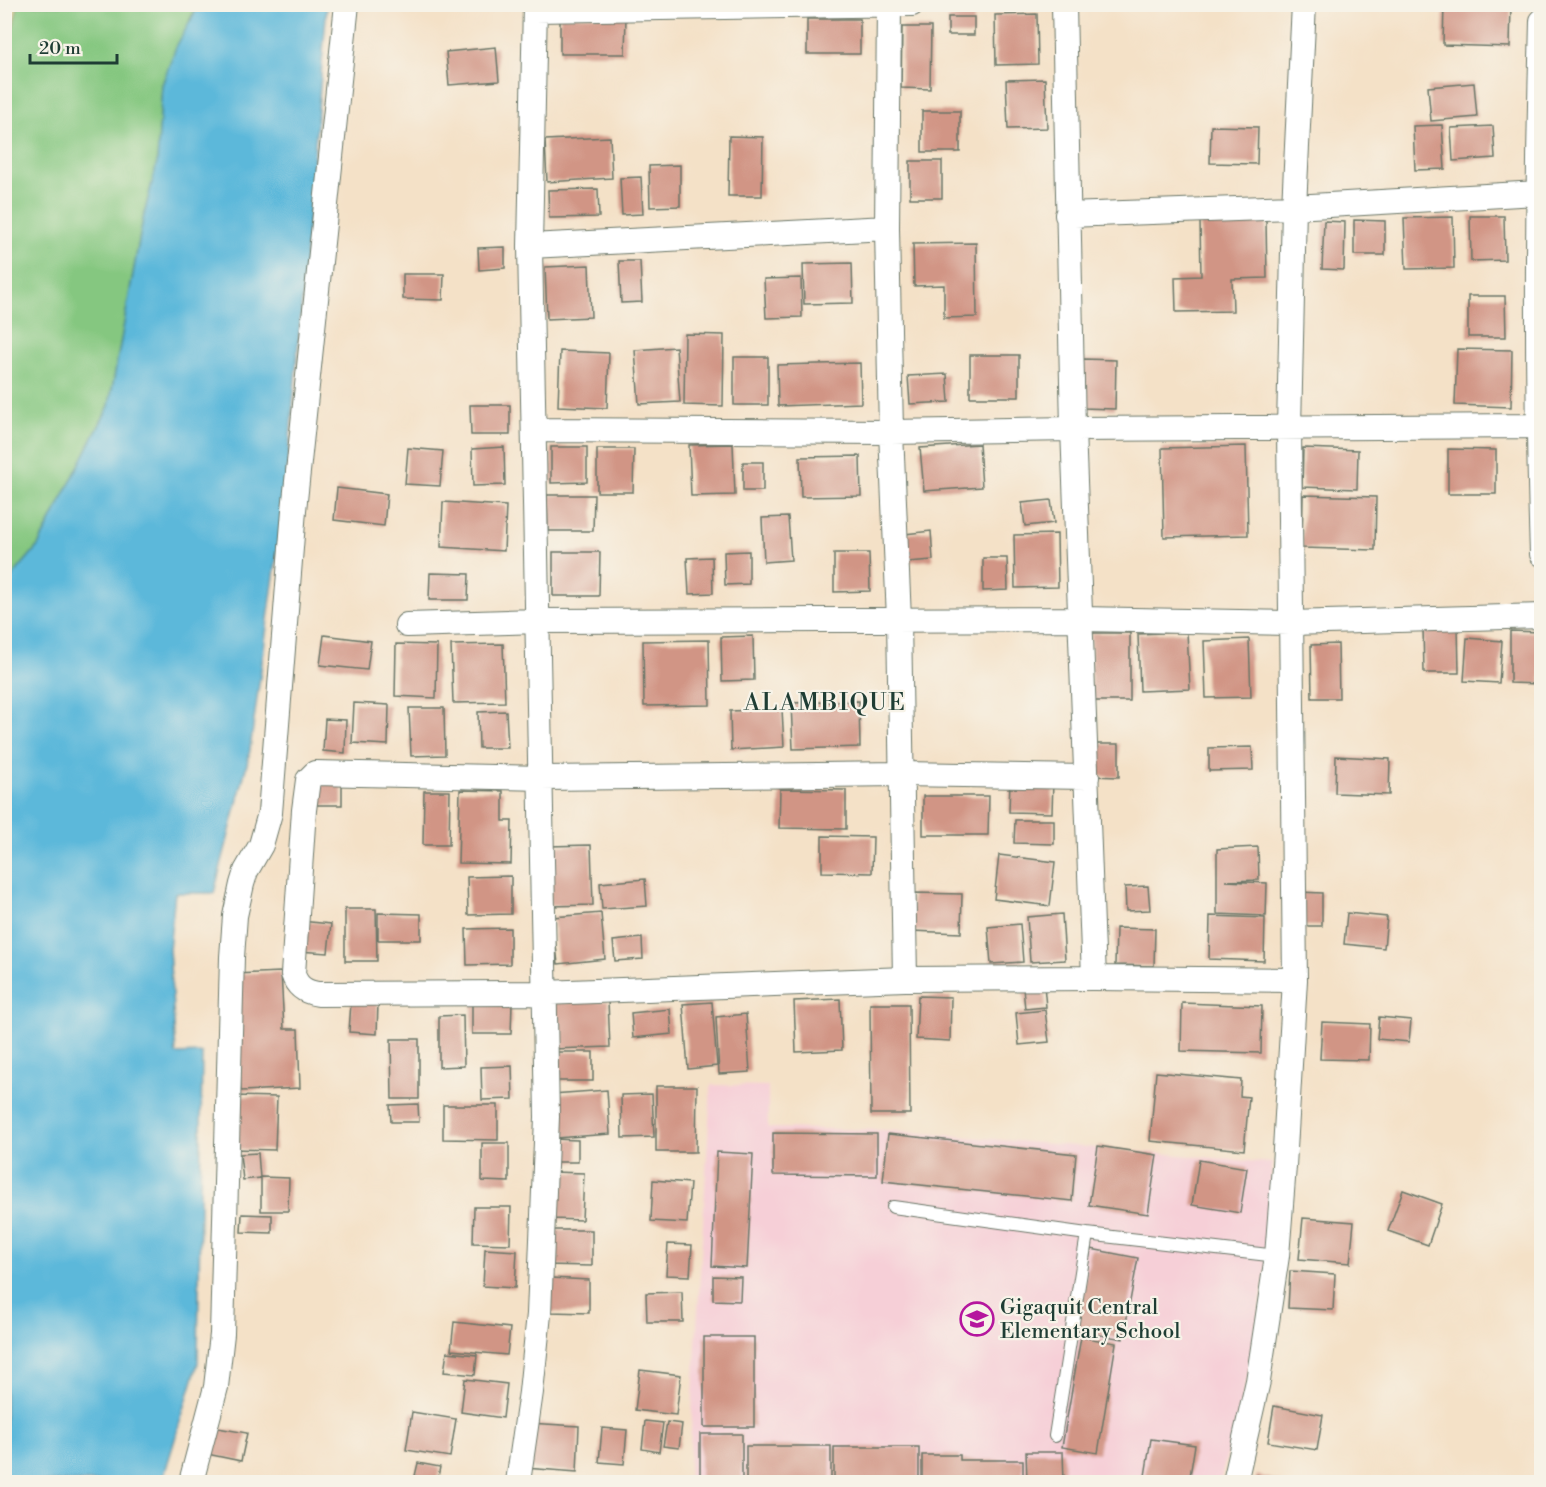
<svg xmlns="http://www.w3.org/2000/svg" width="1546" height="1487" font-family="'Libre Bodoni',serif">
<rect width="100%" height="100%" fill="#f7f3e8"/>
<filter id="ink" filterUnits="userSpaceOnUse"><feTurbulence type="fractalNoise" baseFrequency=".0167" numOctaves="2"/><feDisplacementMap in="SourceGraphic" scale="12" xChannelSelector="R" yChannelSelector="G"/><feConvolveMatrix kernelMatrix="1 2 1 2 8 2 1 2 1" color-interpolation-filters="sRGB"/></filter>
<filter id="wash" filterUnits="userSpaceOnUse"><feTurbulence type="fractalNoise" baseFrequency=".008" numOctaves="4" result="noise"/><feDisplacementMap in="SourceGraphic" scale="24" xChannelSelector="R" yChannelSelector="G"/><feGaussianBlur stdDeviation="1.35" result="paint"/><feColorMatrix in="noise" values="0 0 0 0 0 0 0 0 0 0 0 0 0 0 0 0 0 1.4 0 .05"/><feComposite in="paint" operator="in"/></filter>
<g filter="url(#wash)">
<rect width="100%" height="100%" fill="#f4e1c7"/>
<path fill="#f6cfd7" d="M711 1085 768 1086V1128L887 1130 1272 1163 1268 1257 1247 1381 1220 1482H688Z"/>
<path fill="#85c780" stroke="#52825a" stroke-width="1.5" d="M18 5H199L192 15 162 85 157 163 143 219 109 406 38 546 5 585 4 62Z"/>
<path fill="#eeda9e" stroke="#868c69" stroke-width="1.5" d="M5 4 18 5 5 62 4 5Z"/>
<path fill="#5cb8da" stroke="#3e7a87" stroke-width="1.5" d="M199 5H327L285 497 249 756 214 893H175L169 949 176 1054 202 1053 198 1363 162 1482H5L4 853 6 847 4 832 5 585 38 546 109 406 143 219 157 163 162 85 176 47Z"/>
<g id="blocks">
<path fill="#d19585" d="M1444 4H1511L1510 47 1443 45Z
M1037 14 1038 64 996 65 995 15Z
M560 16H626L625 54H560Z
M948 17H974V35H948Z
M807 19H860V54H807Z
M902 27H931L930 89 901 88Z
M496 47 499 81 449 85 446 52Z
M1045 79 1047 128 1008 129 1006 80Z
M1474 83 1477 117 1431 121 1428 87Z
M922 111H960V152H922Z
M1442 125 1445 169 1415 170 1413 126Z
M1211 126 1258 127 1257 164 1210 163Z
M1493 126 1495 158 1453 161 1451 128Z
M729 136 763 137 762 196H728Z
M610 137 612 178 547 182 545 140Z
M910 161H942V198H910Z
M680 165V206L650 207 649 166Z
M641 177 643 214 622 215 620 178Z
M598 189 599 217 549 218 548 190Z
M1470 216H1504L1505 260 1471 261Z
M1453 217 1454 268 1406 269 1404 218Z
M1266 220 1267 278 1232 279 1233 311 1176 312 1175 277 1201 276 1200 221Z
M1354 220 1385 221V255H1354Z
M1324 221 1345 222 1344 270 1322 269Z
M976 243 977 317 944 318V285L914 286 913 244Z
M505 247V268L479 270 478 248Z
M619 261H640L642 302 621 303Z
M852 263 853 303 804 304 803 264Z
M589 265 591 317 547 319 545 267Z
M403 274H444L443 300 403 299Z
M801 278 802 317 766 318 764 279Z
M1468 296H1505L1506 337H1468Z
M685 334 724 335 723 406 684 405Z
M676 347 680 402 639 404 635 350Z
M1457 349 1512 350 1511 407 1455 405Z
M560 351 609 353 607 408 558 406Z
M970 355H1019V397H970Z
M734 357H768V405H734Z
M1083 359 1116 360 1115 409 1082 408Z
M860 363 861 403 778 406 777 365Z
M947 374 949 402 910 404 908 376Z
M470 405H510V435H471Z
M733 444 735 495 691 496 689 445Z
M979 444 982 487 924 491 920 448Z
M1246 446 1248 535 1164 537 1162 448Z
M504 447 505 485 473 486 472 449Z
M551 447H587V482L551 483Z
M408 448 443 451 440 486 405 484Z
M1303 448 1358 450 1357 489 1302 487Z
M597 449H634L633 492H597Z
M1448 449 1496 450V494H1448Z
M860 456 861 496 801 497 800 457Z
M743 462H763V491H743Z
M337 488 387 494 384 526 334 520Z
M547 495H594L593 531H548Z
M1303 495 1376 497 1375 550 1302 548Z
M1051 500 1054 523 1025 526 1022 503Z
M443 502 506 506 504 551 441 547Z
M788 517 791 560 764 562 762 518Z
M931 531 933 560 907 562 905 534Z
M1057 534 1058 587 1015 588 1014 535Z
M749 551V584L725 585 724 552Z
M553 552H600L599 596H553Z
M834 553H869L870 591 834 592Z
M712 557 713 593 689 594 687 558Z
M983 558H1007L1008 590 983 591Z
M430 573 469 574 468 600H429Z
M1423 626 1458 627 1459 673H1424Z
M1510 631 1542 632 1541 684 1510 683Z
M1187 632 1190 689 1140 691 1138 634Z
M1091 633H1130V701H1091Z
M324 635 371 641 367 670 320 665Z
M753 636 754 680 722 681 721 637Z
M1467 638 1502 641 1499 683 1464 681Z
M1249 639 1251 697 1206 698 1204 641Z
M709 640 710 705 644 706 643 641Z
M396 644 437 645 436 698 395 696Z
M503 644 505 702 453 703 451 645Z
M1338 644 1339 698H1312L1311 645Z
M859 701 860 747 793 749 791 703Z
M354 703 389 705 388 745 352 743Z
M409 708H444L445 755 411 756Z
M782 709 784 747 731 750 730 711Z
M506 711 508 748H479L478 712Z
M325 719 346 720 345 753 323 751Z
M1092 744H1119V777L1091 776Z
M1252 747 1253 770 1209 771V748Z
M1336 756 1390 759 1389 795 1335 793Z
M312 780H342V805H312Z
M1010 780 1053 781 1052 813 1009 812Z
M780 789 846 790V829L779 828Z
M460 790 503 791V821H512L511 864 458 863Z
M424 791H450L449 845H423Z
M923 796H989L988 835H923Z
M1015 820H1054V844L1014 843Z
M822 836 873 837 872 873 822 872Z
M591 845 593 905 550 906 548 846Z
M1258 847 1259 880 1225 881 1267 883 1266 916 1217 914V849Z
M999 855 1055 862 1050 906 994 899Z
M511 876V914L468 915 467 877Z
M645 879 647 906 602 909 600 883Z
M1148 886 1150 910 1126 911 1125 887Z
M1299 892 1322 893V926H1299Z
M912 893 962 894 961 933 911 931Z
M345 909H376L377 961H345Z
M378 913 421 914V940H378Z
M601 913 605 959 558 964 553 917Z
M1347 913 1387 917 1384 948 1344 944Z
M1062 914 1065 960 1030 962 1027 917Z
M1210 916 1265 918 1264 961 1209 959Z
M300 921 331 924 328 953 298 951Z
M1020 924 1023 962 991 964 988 927Z
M510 928V964L467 965 466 929Z
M1116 928 1155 929 1154 966 1115 965Z
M642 938 643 959 615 961 613 941Z
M281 972 284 1029H298L300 1088 241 1091 235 974Z
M1044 985 1046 1007 1025 1009 1023 988Z
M918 996 951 997 950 1041 916 1039Z
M840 999 842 1050 796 1052 794 1001Z
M608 1001 610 1047 553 1049 552 1003Z
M351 1002 378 1003 377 1034 349 1032Z
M472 1002 512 1003 511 1034H472Z
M712 1002 717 1066 688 1069 683 1004Z
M1182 1003 1262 1006 1261 1053 1181 1051Z
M870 1004H909L910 1114H871Z
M670 1009 672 1034 633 1038 631 1013Z
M1045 1010 1049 1042 1019 1045 1016 1013Z
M746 1014 750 1072 719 1074 716 1017Z
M463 1015 464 1066 439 1067V1016Z
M1379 1017 1411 1020 1409 1042 1377 1039Z
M1322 1022 1370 1024 1369 1060 1320 1059Z
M391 1039H419V1099H392Z
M553 1052H593V1081H553Z
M512 1066 513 1099 482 1100 481 1067Z
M1156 1072 1241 1080 1240 1096 1249 1097 1244 1150 1150 1141Z
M656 1086H697L696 1152H656Z
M607 1090 610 1134 556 1138 552 1094Z
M652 1094 654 1137 622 1138 621 1095Z
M234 1096 277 1097 275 1150 232 1149Z
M418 1104 419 1122H391L390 1105Z
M443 1105H498V1140L443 1139Z
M773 1133 877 1134V1176L773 1175Z
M888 1134 1076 1154 1072 1201 883 1181Z
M553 1139 578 1140V1162H552Z
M482 1143H509V1182L482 1181Z
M1098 1146 1157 1155 1148 1214 1089 1205Z
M717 1152 753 1154 747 1268 712 1266Z
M258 1153 260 1178 243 1180 240 1154Z
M1199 1160 1247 1168 1240 1213 1192 1205Z
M552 1172 584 1173 582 1220 551 1219Z
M261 1177 289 1178 288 1211H261Z
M653 1180 690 1183 687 1223 651 1221Z
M1403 1190 1442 1204 1428 1245 1388 1231Z
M474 1207H511L510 1244 473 1243Z
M242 1214 272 1215V1233L241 1232Z
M1303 1218 1354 1222 1350 1263 1299 1259Z
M547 1230H592V1266L546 1265Z
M668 1244 692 1245 690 1276 666 1275Z
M485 1249 517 1251 515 1288 483 1286Z
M1091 1249 1138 1258 1123 1339 1076 1331Z
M1290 1271 1335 1274 1333 1310 1288 1308Z
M713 1276 741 1277 740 1301 713 1300Z
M551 1278 589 1280V1313L550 1312Z
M682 1292 683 1322H647L646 1293Z
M454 1322 510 1328 507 1355 451 1350Z
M704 1337H754V1427H704Z
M1081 1337 1116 1343 1098 1453 1062 1447Z
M447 1352 477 1355 475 1375 444 1372Z
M640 1370 681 1375 676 1415 635 1410Z
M465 1379 507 1384 503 1418 461 1412Z
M1274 1406 1323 1415 1317 1450 1268 1442Z
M412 1412 456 1419 450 1457 406 1450Z
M645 1421 663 1423 659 1452 642 1449Z
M667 1422 682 1424 679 1448 663 1446Z
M528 1423 579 1426 577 1472 525 1468Z
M212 1427 247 1433 241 1461 207 1454Z
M602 1428 627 1430 624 1464 599 1462Z
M700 1434H742V1482H700Z
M1151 1439 1195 1445 1189 1482H1144Z
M746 1446H831V1482H746Z
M834 1447H919V1482H834Z
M1026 1452H1063L1064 1482H1027Z
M922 1455H960V1460H1023V1482H922Z
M418 1463 440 1467 437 1482 414 1480Z
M1257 1475 1282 1482H1254Z"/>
</g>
</g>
<g filter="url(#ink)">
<use href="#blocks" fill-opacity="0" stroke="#6a7667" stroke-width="1.5"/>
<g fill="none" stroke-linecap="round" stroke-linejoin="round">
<defs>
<path id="lane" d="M893 1207 1087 1234 1277 1256
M1055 1436 1087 1234"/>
<path id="street" d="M889 4 887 228 891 432 899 619 905 979
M1064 4 1073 429 1094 978
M535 10 912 4
M1542 21C1537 199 1536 377 1542 554
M1067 215 1294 207 1537 193
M530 246 887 228
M535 430 891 432 1073 429 1538 426
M407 625 538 621 1081 619 1290 623 1542 616
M1087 777 901 774 542 778 315 773 308 780 304 810 293 974C297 987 305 992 318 994L544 993 905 979 1094 978 1295 980
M191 1482 216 1387 222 1334 232 957 235 916 242 884 246 871 261 845 270 813 294 510 347 4
M518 1482 531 1392 539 1314 547 1117 530 246 535 4
M1235 1482 1258 1381 1277 1256 1284 1166 1295 980 1289 428 1294 207 1304 4"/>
</defs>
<use href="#lane" stroke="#6a7667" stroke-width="14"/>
<use href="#street" stroke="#6a7667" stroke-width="26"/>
<use href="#lane" stroke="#fff" stroke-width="12"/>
<use href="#street" stroke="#fff" stroke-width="24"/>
</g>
</g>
<defs>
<symbol id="school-ring" viewBox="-11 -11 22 22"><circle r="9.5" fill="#f7f3e8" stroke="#b5179e" stroke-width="1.5"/><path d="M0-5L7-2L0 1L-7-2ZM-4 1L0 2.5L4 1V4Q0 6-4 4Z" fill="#b5179e"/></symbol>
</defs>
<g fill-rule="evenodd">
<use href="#school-ring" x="958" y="1300" width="38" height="38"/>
</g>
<g text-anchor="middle" stroke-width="4.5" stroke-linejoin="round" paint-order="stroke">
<g font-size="21" fill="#1f3d34" stroke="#f7f3e8" text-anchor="start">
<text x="1000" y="1314">Gigaquit Central<tspan x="1000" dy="24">Elementary School</tspan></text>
</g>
<g font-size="24" letter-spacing="1.5" fill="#1f3d34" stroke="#f7f3e8">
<text x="825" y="710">ALAMBIQUE</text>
</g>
</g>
<rect width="1546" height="1487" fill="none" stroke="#f7f3e8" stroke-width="24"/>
<path d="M30 54v9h87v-9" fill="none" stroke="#1f3d34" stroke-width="3"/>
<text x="39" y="54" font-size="18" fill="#1f3d34" stroke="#f7f3e8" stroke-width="4.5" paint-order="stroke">20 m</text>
</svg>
